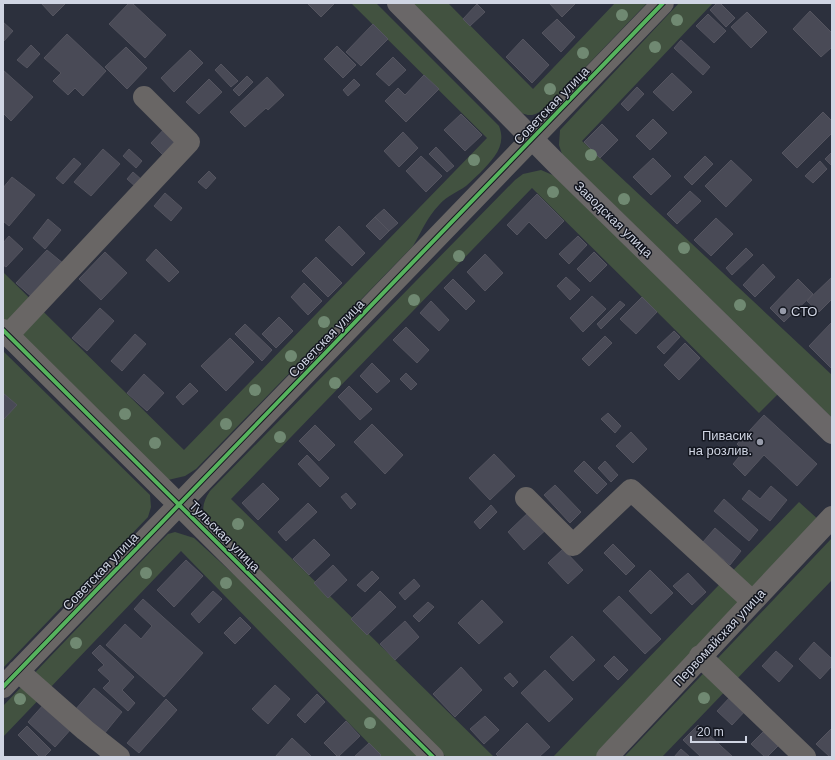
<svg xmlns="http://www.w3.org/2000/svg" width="835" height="760" font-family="Helvetica,sans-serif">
<rect width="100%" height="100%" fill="#2c303d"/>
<path fill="#425240" d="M351 3H376L499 126C507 146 493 159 480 173 475 177 471 182 466 186 456 193 448 195 439 205 426 219 423 229 413 246L196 469 185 476 168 480 3 321V272L184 450 487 138Z
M410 3H448L533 89 615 3H647L549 105C539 113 532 119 520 112Z
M679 3H713L582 141 832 375V418L564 160 559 145 560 130Z
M541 170 555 176 779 393 759 413 532 188 231 499 494 757H446L208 522C200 512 203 501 210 491L515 180 523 174Z
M3 351 150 495 151 507 148 517 3 668Z
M799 502 820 521 596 757H553Z
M175 532 194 538 252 591 422 757H382L181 551 3 737V706L154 548 168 534Z
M832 538V580L662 757H624Z"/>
<path fill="#494a56" stroke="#54545f" d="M41 3H66L53 16Z
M129 3H132L166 35 145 58 109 24Z
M307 3H335L321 17Z
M549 3H576L562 17Z
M717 3H720L735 18 726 27 710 10Z
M477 4 485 12 470 26 463 19Z
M810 11 832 33V47L821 57 793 29Z
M747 12 767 32 751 48 731 27Z
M708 14 726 31 714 43 696 26Z
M557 19 575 37 561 52 542 33Z
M3 22 13 31 3 42Z
M373 24 388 39 361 66 346 52Z
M67 34 106 71 83 96 75 88 68 95 53 81 61 73 44 58Z
M523 39 549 65 532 83 506 57Z
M681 40 710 67 703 75 674 48Z
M31 45 40 54 27 68 17 60Z
M337 46 356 65 343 78 324 59Z
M126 47 147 68 127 89 105 67Z
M190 50 203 63 174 92 161 78Z
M393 57 406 70 389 86 376 74Z
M221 64 238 81 231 87 215 70Z
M3 70 33 97 11 121 3 113Z
M672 73 692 92 673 111 653 92Z
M424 75 439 89 406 122 385 101 398 88 405 95Z
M247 76 253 82 239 96 233 90Z
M267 77 284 95 268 110 266 108 245 127 230 112Z
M209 79 222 92 199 114 186 102Z
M354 79 360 85 348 96 343 90Z
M637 87 644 94 628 111 621 104Z
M823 112 832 121V133L797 168 782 153Z
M461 114 482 135 465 151 444 130Z
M653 119 667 133 650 150 636 136Z
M602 124 618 140 600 158 584 142Z
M167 126 180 139 164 156 151 143Z
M403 132 418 148 399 167 384 151Z
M436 147 454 166 447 172 429 154Z
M103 149 120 164 91 196 74 182Z
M129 149 142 161 136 168 123 156Z
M832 152V166L825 159Z
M421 156 442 176 426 192 406 171Z
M705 156 713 164 692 185 684 177Z
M74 158 81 164 63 184 56 178Z
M653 158 671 176 651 195 633 177Z
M731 160 752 180 726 207 705 186Z
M820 161 827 169 813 183 805 176Z
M209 171 216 178 206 189 198 182Z
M133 172 143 181 137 188 127 179Z
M12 177 35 195 9 226 3 221V188Z
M690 191 701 201 677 224 667 214Z
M165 193 182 208 171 221 154 206Z
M537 194 564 221 546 239 529 222 517 235 507 225Z
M384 209 398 223 389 231 375 217Z
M375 217 389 231 380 240 366 226Z
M716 218 733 234 711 256 694 240Z
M48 219 61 230 45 249 33 238Z
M339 226 365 253 352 266 325 240Z
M9 236 23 249 6 267 3 265V243Z
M578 236 587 245 569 264 559 254Z
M746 248 753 255 732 275 726 268Z
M156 249 179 272 169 282 146 260Z
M47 250 64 264 33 298 16 283Z
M105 252 127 273 101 300 79 279Z
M594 252 607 265 590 282 577 269Z
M485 254 503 273 485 291 467 272Z
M316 257 342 283 328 297 302 271Z
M763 264 775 277 755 297 743 285Z
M566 277 580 290 570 300 557 286Z
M832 277V299L819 312 807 301Z
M453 279 475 301 466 310 444 288Z
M798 279 813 294 784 322 770 308Z
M304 283 322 301 308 315 291 297Z
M592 296 606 309 583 332 570 318Z
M642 297 657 312 636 334 620 319Z
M431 301 449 320 439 331 420 313Z
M620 301 625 305 601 329 597 324Z
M100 308 114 321 87 351 72 338Z
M279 317 293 331 276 348 262 334Z
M832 322V369L809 346Z
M245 324 272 350 262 361 235 334Z
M406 327 429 350 417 363 393 340Z
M674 331 680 337 664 354 657 347Z
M135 334 146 344 122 371 111 361Z
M605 336 612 343 589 366 582 359Z
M230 338 254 362 226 391 201 366Z
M685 343 700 358 679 380 664 365Z
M372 363 390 381 377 393 360 376Z
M406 373 417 384 411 390 400 379Z
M144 374 164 393 147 411 127 393Z
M190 383 198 391 183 405 176 397Z
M349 386 372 409 360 420 338 397Z
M3 393 17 405 3 420Z
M608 413 621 426 615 433 601 419Z
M764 415 817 464 797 486 764 455 745 476 733 464 744 451 737 444Z
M372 424 403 455 385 474 354 442Z
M315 425 335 445 319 461 299 441Z
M631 432 647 449 633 463 616 446Z
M494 454 515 476 490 500 469 478Z
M307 455 329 478 320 487 298 464Z
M584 461 607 484 597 494 574 471Z
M605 461 618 475 611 482 598 468Z
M263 483 279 499 258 520 242 503Z
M555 485 581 512 570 523 544 495Z
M771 486 787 500 770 521 742 499 749 490 760 499Z
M346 493 356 504 351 509 341 497Z
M724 499 758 530 749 541 714 511Z
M308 503 317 512 286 541 278 532Z
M491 505 497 512 480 529 474 522Z
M532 509 550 526 524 550 508 532Z
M715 528 741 551 730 565 703 542Z
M314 539 330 555 309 575 293 559Z
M613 544 635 566 626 575 604 553Z
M563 549 583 570 568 584 548 563Z
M186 560 203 576 174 607 157 590Z
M333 565 347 580 328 598 314 583Z
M650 570 673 593 651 614 629 591Z
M372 571 379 578 365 592 357 585Z
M688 573 706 592 692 605 673 586Z
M414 579 420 586 405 600 399 593Z
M213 591 222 599 199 623 191 614Z
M380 591 396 607 367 635 351 619Z
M619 596 661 639 645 654 603 611Z
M143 599 203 653 164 697 106 645 125 624 141 639 152 626 134 609Z
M482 600 503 622 479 644 458 623Z
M428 602 434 607 419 622 413 616Z
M240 617 251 628 235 644 224 633Z
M405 621 419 637 395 660 380 644Z
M572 636 595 660 573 681 550 657Z
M814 642 832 659V666L820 679 799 659Z
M100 645 134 677 122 690 135 703 128 711 103 688 110 681 98 670 104 665 92 653Z
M776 651 793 666 779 682 762 666Z
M614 656 628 670 618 680 604 666Z
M461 667 482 690 455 717 433 694Z
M545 670 573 699 549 722 521 693Z
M510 673 518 682 513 687 504 678Z
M275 685 290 699 268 724 252 709Z
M94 688 122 712 104 734 75 710Z
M317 694 325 702 305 723 297 715Z
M732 695 747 709 732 725 717 711Z
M166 699 177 710 139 753 127 743Z
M45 703 72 728 55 747 28 722Z
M485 716 499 730 484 744 470 729Z
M346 721 360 736 338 757 324 743Z
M527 723 550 747 539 757H499L496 754Z
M698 725 733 757H701L683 740Z
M27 726 51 750 44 757H40L18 735Z
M768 727 783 741 767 757H765L751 744Z
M832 728V757H830L816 744Z
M292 738 312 757H275Z
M369 743 381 755 379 757H354Z
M681 749 690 757H674Z"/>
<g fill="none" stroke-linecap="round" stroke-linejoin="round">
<path stroke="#696665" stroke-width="22" d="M3 330 433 757
M8 335 189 142 144 97
M526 498 573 545 631 490 752 601
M700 656 805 757
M18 671 85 730 119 757
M3 687 663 3
M607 757 832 517"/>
<path stroke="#6a6768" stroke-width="22" d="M398 3 556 163 832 433"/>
<defs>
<path id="cycleway" d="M3 330 433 757
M3 687 663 3"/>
</defs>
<use href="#cycleway" stroke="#13161f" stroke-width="6"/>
<use href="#cycleway" stroke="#56b35d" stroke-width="4"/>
</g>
<g fill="#708972">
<circle cx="622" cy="15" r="6"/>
<circle cx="677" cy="20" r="6"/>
<circle cx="655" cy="47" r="6"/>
<circle cx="583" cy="53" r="6"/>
<circle cx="550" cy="89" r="6"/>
<circle cx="591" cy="155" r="6"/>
<circle cx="474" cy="160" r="6"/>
<circle cx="553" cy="192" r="6"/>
<circle cx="624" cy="199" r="6"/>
<circle cx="684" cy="248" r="6"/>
<circle cx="459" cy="256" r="6"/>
<circle cx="414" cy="300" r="6"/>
<circle cx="740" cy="305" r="6"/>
<circle cx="324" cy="322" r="6"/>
<circle cx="291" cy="356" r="6"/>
<circle cx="335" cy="383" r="6"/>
<circle cx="255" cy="390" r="6"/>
<circle cx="125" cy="414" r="6"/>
<circle cx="226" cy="424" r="6"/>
<circle cx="280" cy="437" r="6"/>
<circle cx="155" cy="443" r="6"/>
<circle cx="238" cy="524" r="6"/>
<circle cx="146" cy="573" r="6"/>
<circle cx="226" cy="583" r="6"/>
<circle cx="76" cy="643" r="6"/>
<circle cx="704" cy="698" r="6"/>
<circle cx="20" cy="699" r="6"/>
<circle cx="370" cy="723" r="6"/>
</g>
<g fill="#979ba9" stroke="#13161f" stroke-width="1.5">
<circle cx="783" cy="311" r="4"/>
<circle cx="760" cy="442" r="4"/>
</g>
<g text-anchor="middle" stroke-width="3" stroke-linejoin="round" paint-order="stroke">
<g font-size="13" fill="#d0d5e3" stroke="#13161f">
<text transform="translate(551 105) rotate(-46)" y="5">Советская улица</text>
<text transform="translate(614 219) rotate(44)" y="5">Заводская улица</text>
<text transform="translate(326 338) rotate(-46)" y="5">Советская улица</text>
<text transform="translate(225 536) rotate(45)" y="5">Тульская улица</text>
<text transform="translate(100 571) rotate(-46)" y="5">Советская улица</text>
<text transform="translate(719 637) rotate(-47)" y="5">Первомайская улица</text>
</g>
<g font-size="13" fill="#d0d5e3" stroke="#13161f" text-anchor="start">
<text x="791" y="316">СТО</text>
<text x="752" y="440" text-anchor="end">Пивасик<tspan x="752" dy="15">на розлив.</tspan></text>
</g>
</g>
<rect width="835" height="760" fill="none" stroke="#d0d5e3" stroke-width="8"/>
<path d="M691 736v6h55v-6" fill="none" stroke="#d0d5e3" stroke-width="2"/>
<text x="697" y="736" font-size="12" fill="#d0d5e3" stroke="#13161f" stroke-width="3" paint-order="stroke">20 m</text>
</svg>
